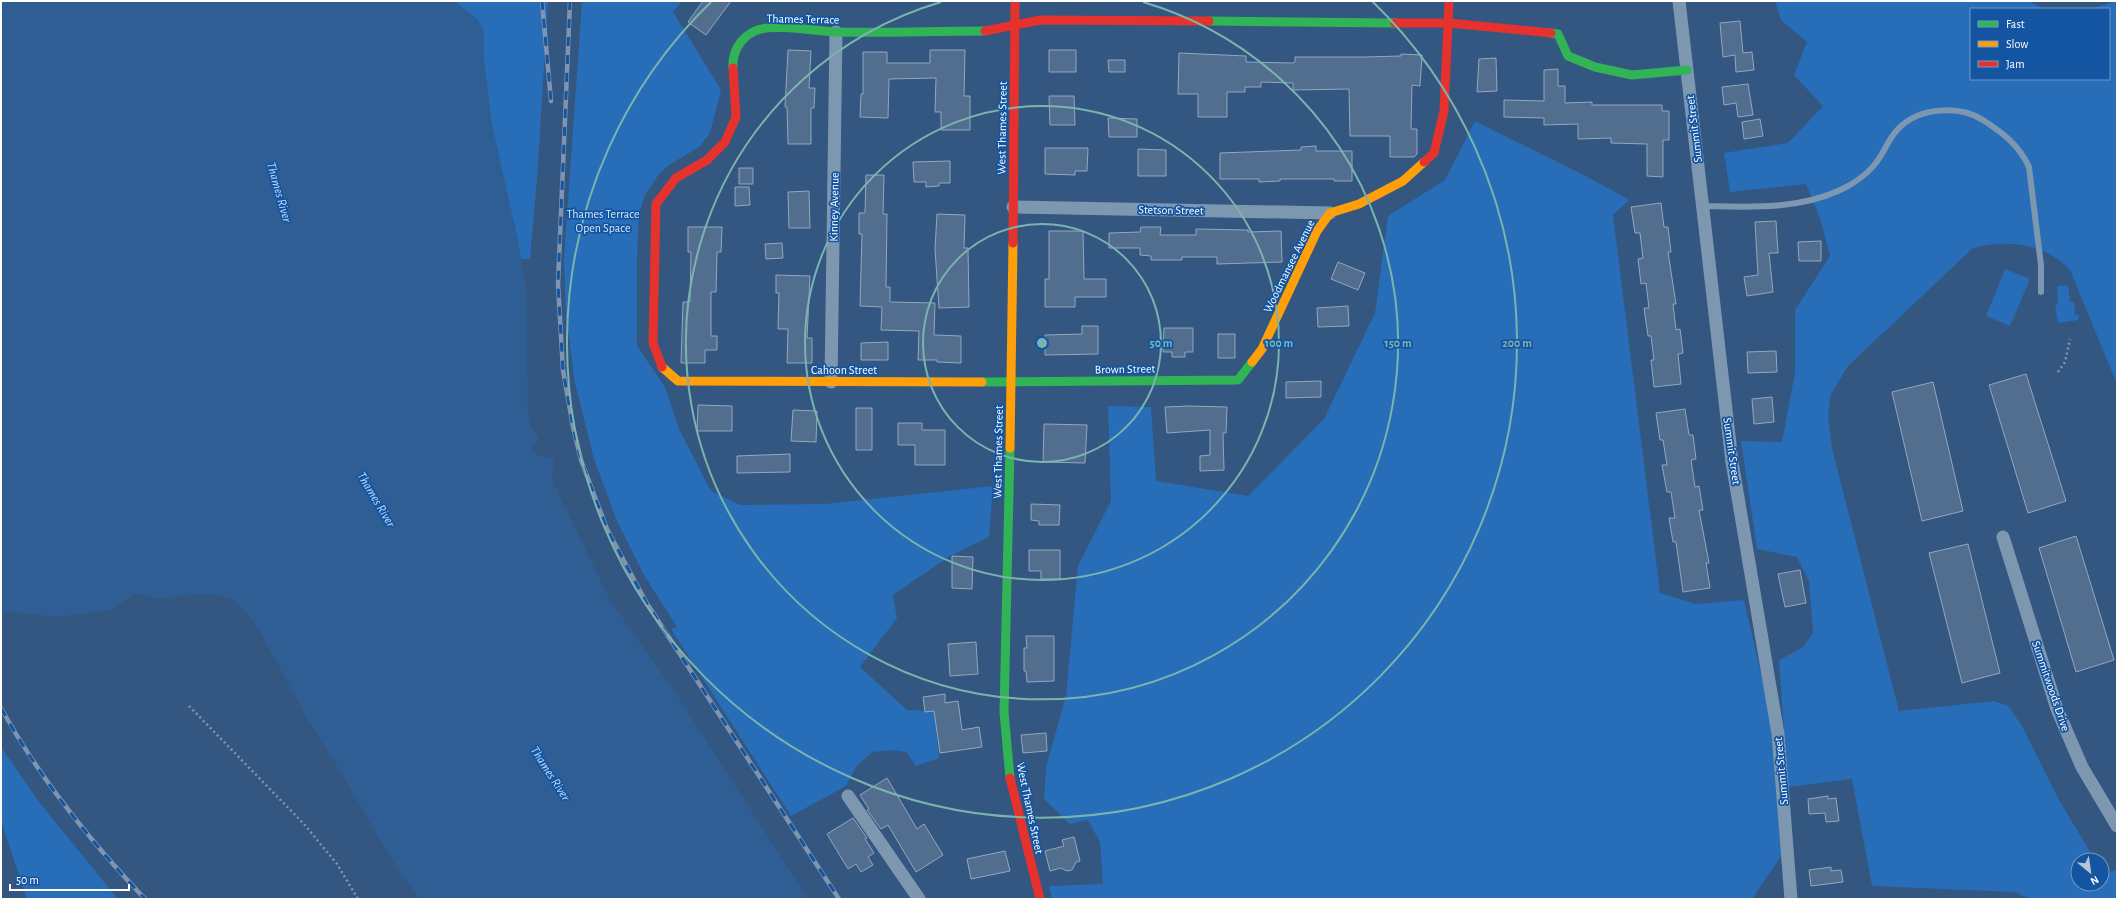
<svg xmlns="http://www.w3.org/2000/svg" width="2118" height="900" font-family="'Alegreya Sans',sans-serif">
<rect width="100%" height="100%" fill="#335781"/>
<path fill="#286db7" d="M454 1H548L537 179 530 259H520L491 120 484 61V32L477 19Z
M582 1H682L673 12 721 90 710 133 699 147 669 165 659 174 645 195 639 213 637 259V346L665 387 679 429 711 491 740 505 825 504 993 486 989 537 950 556 893 595 897 618 860 667 907 710 934 711 939 758 916 766 906 752 893 750 872 752 856 767 846 786 791 816 671 629 677 627 644 575 617 521 594 459 575 383 566 317 564 259Z
M1775 1H2029L2045 9H1971V79H2109V9H2090L2117 1V384L2070 270C2044 243 2009 239 1973 248L1848 366 1831 394 1828 416 1832 448 1899 711 1994 701 2008 706 2022 726 2059 800 2095 860H2078V884H2102V870L2105 875 2117 869V899H2030L2015 892 1872 886 1852 779 1788 787 1779 660 1802 648 1813 633 1809 581 1797 557 1757 549 1741 441 1782 442 1795 373V310L1830 256 1820 218 1806 184 1730 192 1724 153 1788 143 1823 106 1794 75 1807 42 1781 20Z
M1475 121C1527 148 1579 171 1629 200L1613 215 1660 593 1696 604 1744 600 1770 713 1781 856 1752 899H1052L1049 886 1103 884 1100 842 1088 820 1070 824 1044 799 1046 767 1066 696 1078 566 1111 501 1108 406 1151 407 1156 481 1248 496 1324 419 1375 313 1388 216 1445 180Z
M2005 269 2030 279 2010 326 1986 316Z
M2068 285 2070 302H2074L2075 315H2079L2078 320 2058 323 2055 305 2058 304 2057 286Z
M1 747 39 802 118 899H27L1 821Z"/>
<path fill="#2f5e94" d="M1 1H454L477 19 484 32V61L491 120 518 240 526 289 528 415 531 427 539 438 532 446V453L555 459 552 478 554 485 612 603 679 698 808 899H420L401 874 380 840 339 769 308 720 260 632 247 613 233 600 218 595 196 594 158 599 136 594 109 610 97 612 57 617 1 611Z"/>
<path fill="#516e8f" stroke="#93a7bf" d="M703 1H731L706 35 688 22Z
M1740 21 1743 53 1752 52 1754 70 1736 72 1735 55 1723 57 1720 23Z
M788 50 811 51 809 88H815L814 108H811V144H788L787 107H785Z
M930 50H965L964 96H970V130H941V112H935L936 78 889 79 888 118 860 117 861 94H863V52H887V63H930Z
M1049 50H1076V72H1049Z
M1179 53 1246 56V62L1293 63 1295 62V57H1365L1401 56V54L1422 55 1420 86 1412 85 1411 129H1417V154L1414 157H1390V136H1350L1349 89 1293 90V83L1261 82V87H1245V92H1227V117H1198V94H1178Z
M1496 58 1497 91 1477 92 1479 59Z
M1108 60H1125V72H1109Z
M1558 69V86H1565V103L1592 102V105H1662V111H1669V140H1663V177L1647 176V144L1611 143V138L1578 139V124L1544 125V118L1504 117V100L1544 101V70Z
M1748 84 1753 115 1738 117 1736 103 1724 105 1722 87Z
M1049 96H1074L1075 125H1050Z
M1108 118 1137 119V137H1109Z
M1760 119 1763 136 1744 139 1742 122Z
M1316 146V151H1352V181H1334V179H1280V181L1259 182V179H1220V153L1301 150V147Z
M1045 148H1088L1087 171H1075V175L1045 174Z
M1138 149 1166 150V176H1138Z
M950 161V183H939V186L926 187V182H914L913 162Z
M739 168H753V184H739Z
M866 175H884L883 214H887L886 287H890V302L935 303 934 335 961 336V363L937 362V360H918L919 331 881 330 882 307 860 306 862 234H859V213H865Z
M735 187H749L750 205 735 206Z
M809 191 810 228H789L788 192Z
M1661 203 1664 227H1668L1671 252H1668L1676 304H1673L1676 330 1680 329 1683 353 1678 354 1681 384 1654 387 1651 360H1654L1651 336H1648L1644 308H1649L1646 283 1641 284 1638 259 1643 258 1640 233H1635L1631 207Z
M937 214 965 215 964 248H968L969 307 939 308 935 249Z
M1776 221 1778 253H1769L1773 292 1747 296 1744 277 1758 275 1755 222Z
M688 227H722L721 252H717L716 292H711V336H717V350H705V363H681L683 302H690L691 252H688Z
M1141 227H1161L1160 235H1196V229L1248 230V232L1281 231 1282 262 1217 264V257H1182V260H1151V256L1140 255V248H1109V233L1140 232Z
M1049 231H1083L1084 279H1106V297H1075V307H1045V279H1049Z
M1821 241V261H1799L1798 242Z
M782 243 783 258 766 259 765 244Z
M1338 262 1365 273 1358 290 1331 279Z
M776 275 810 276 807 338H812V363H787L788 329H778L779 293H776Z
M1348 306 1349 326 1318 327 1317 308Z
M1082 326H1098V354L1045 355V335L1082 334Z
M1164 328H1193V352H1185V357H1172V352H1163Z
M1218 334H1235V358H1218Z
M888 342V360H861V343Z
M1776 351 1777 372 1748 373 1747 352Z
M2026 374 2066 501 2028 513 1989 385Z
M1321 381V397L1286 398V382Z
M1933 382 1963 511 1922 521 1892 392Z
M1772 397 1774 422 1754 424 1752 399Z
M698 405 732 406V431H697Z
M1190 406 1227 407 1226 433H1223L1224 470 1200 471V456L1210 455V430L1167 433 1165 407Z
M856 408H872V450H856Z
M1685 409 1689 435H1693L1696 459 1691 460 1695 487 1699 486 1703 510H1699L1709 563H1706L1710 588 1683 592 1676 542H1673L1669 518H1675L1671 492H1667L1662 465H1667L1663 440H1660L1656 413Z
M793 410 817 411 816 442 791 441Z
M898 423H922V430H945V465H915V445H898Z
M1044 424 1087 425 1085 463 1043 462Z
M790 454V472L737 473V456Z
M1031 504 1060 505 1059 525H1039V521L1031 520Z
M2076 536 2114 660 2076 672 2039 548Z
M1968 544 2000 673 1962 683 1929 553Z
M1029 550H1060V579H1041V571H1029Z
M952 556 973 557 972 589 952 588Z
M1800 570 1806 603 1785 607 1778 574Z
M1026 636H1054V681L1027 682 1026 671H1024V648H1027Z
M976 642 978 674 950 676 948 644Z
M945 694V703L958 701 962 730 979 727 982 747 940 753 934 711 925 712 923 697Z
M1046 733 1047 751 1023 753 1021 735Z
M887 778 917 829 924 824 943 855 916 872 888 825 881 829 867 810 869 809 860 795Z
M1828 796V799L1836 798 1839 821 1826 822 1825 813 1809 814 1808 799Z
M853 818 867 838 865 839 874 853 868 857 873 865 861 872 856 864 848 869 827 834Z
M1074 837 1080 861 1076 862 1072 870 1067 871 1061 868 1050 871 1045 851 1064 846 1062 840Z
M1005 851 1010 871 971 879 967 859Z
M1831 867V871L1841 870 1843 882 1811 886 1809 870Z"/>
<g fill="none" stroke-linecap="round" stroke-linejoin="round">
<path stroke="#7e97b1" stroke-width="2.5" stroke-dasharray="2 3" stroke-linecap="butt" d="M2058 372 2065 362 2070 339
M189 706 304 824 337 864 358 899"/>
<path stroke="#7e97b1" stroke-width="6" d="M1703 206C1748 207 1796 210 1838 191 1854 184 1871 172 1880 157 1886 148 1890 137 1898 129 1919 107 1959 105 1983 120 2003 133 2019 145 2029 167L2041 265V292"/>
<path stroke="#7e97b1" stroke-width="13" d="M1679 1 1732 462 1778 734 1791 899
M1013 207 1330 213
M831 382 836 32
M2003 537 2057 709 2082 767 2117 826
M848 796 919 899"/>
<path stroke="#30b455" stroke-width="9" d="M1209 21 1395 23
M1551 33 1558 34 1568 56 1595 67 1632 75 1687 70
M733 68C732 52 740 38 755 31 771 23 816 31 836 32 886 33 936 31 985 31
M982 382 1238 380 1252 362
M1010 778 1004 712 1010 448"/>
<path stroke="#ff9f0a" stroke-width="9" d="M1252 362 1262 349 1317 231 1330 213 1359 204 1403 181 1424 162
M662 367 678 381 982 382
M1010 448 1013 243"/>
<path stroke="#e5322d" stroke-width="9" d="M1395 23H1449L1551 33
M985 31 1040 20 1209 21
M1424 162 1434 153 1444 111 1449 1
M1013 243 1015 1
M662 367 653 343 656 204 676 178 707 160 725 142 736 117 733 68
M1010 778 1040 899"/>
<defs>
<path id="rail" d="M542 1 551 101
M570 1 558 284 563 370 573 427 581 460 607 529 646 602 839 899
M1 708C40 779 90 841 145 899"/>
</defs>
<use href="#rail" stroke="#7e94b0" stroke-width="4.5"/>
<use href="#rail" stroke="#1355a1" stroke-width="3" stroke-dasharray="9" stroke-linecap="butt"/>
</g>
<g fill="none" stroke="#7bb4af" stroke-width="2">
<circle cx="1042" cy="343" r="119"/>
<circle cx="1042" cy="343" r="237"/>
<path d="M1143 2A356 356 0 1 1 941 2"/>
<path d="M1372 1A475 475 0 1 1 712 1"/>
</g>
<g text-anchor="middle" stroke-width="3.5" stroke-linejoin="round" paint-order="stroke">
<g font-size="12" fill="#fff" stroke="#1355a1">
<text transform="translate(803 19) rotate(1)" y="4">Thames Terrace</text>
<text transform="translate(1002 128) rotate(-89)" y="4">West Thames Street</text>
<text transform="translate(1694 129) rotate(-97)" y="4">Summit Street</text>
<text transform="translate(834 207) rotate(-89)" y="4">Kinney Avenue</text>
<text transform="translate(1171 210) rotate(1)" y="4">Stetson Street</text>
<text transform="translate(1289 266) rotate(-64)" y="4">Woodmansee Avenue</text>
<text transform="translate(1125 369) rotate(-1)" y="4">Brown Street</text>
<text x="844" y="374">Cahoon Street</text>
<text transform="translate(1732 451) rotate(82)" y="4">Summit Street</text>
<text transform="translate(998 452) rotate(-89)" y="4">West Thames Street</text>
<text transform="translate(2051 686) rotate(71)" y="4">Summitwoods Drive</text>
<text transform="translate(1781 771) rotate(-95)" y="4">Summit Street</text>
<text transform="translate(1030 808) rotate(78)" y="4">West Thames Street</text>
</g>
<g font-size="12" fill="#d5e9fe" stroke="#1355a1">
<text x="603" y="218">Thames Terrace<tspan x="603" dy="14">Open Space</tspan></text>
</g>
<g font-size="13" font-style="italic" fill="#b9d9fb" stroke="#1355a1">
<text transform="translate(280 192) rotate(74)" y="5">Thames River</text>
<text transform="translate(377 499) rotate(59)" y="5">Thames River</text>
<text transform="translate(551 773) rotate(57)" y="5">Thames River</text>
</g>
</g>
<circle cx="1042" cy="343" r="6" fill="#7bb4af" stroke="#1355a1" stroke-width="2"/>
<g font-size="12" text-anchor="middle" font-weight="bold" fill="#7bb4af" stroke="#1355a1" stroke-width="3.5" stroke-linejoin="round" paint-order="stroke">
<text x="1161" y="347">50 m</text>
<text x="1279" y="347">100 m</text>
<text x="1398" y="347">150 m</text>
<text x="1517" y="347">200 m</text>
</g>
<rect width="2118" height="900" fill="none" stroke="#ffffff" stroke-width="4"/>
<rect x="1970" y="8" width="140" height="72" fill="#1355a1" stroke="#7199c7"/>
<rect x="1978" y="21" width="20" height="6" fill="#30b455" stroke="#7199c7"/>
<text x="2006" y="28" font-size="12" fill="#ffffff">Fast</text>
<rect x="1978" y="41" width="20" height="6" fill="#ff9f0a" stroke="#7199c7"/>
<text x="2006" y="48" font-size="12" fill="#ffffff">Slow</text>
<rect x="1978" y="61" width="20" height="6" fill="#e5322d" stroke="#7199c7"/>
<text x="2006" y="68" font-size="12" fill="#ffffff">Jam</text>
<g transform="translate(2090 872) rotate(151)"><circle r="19" fill="#1355a1" stroke="#7199c7"/>
<path d="M0-3L7 15L0 10L-7 15Z" fill="#b8c4d3"/>
<text y="-6" font-size="11" font-weight="bold" text-anchor="middle" fill="#ffffff">N</text>
</g>
<path d="M10 884v6h119v-6" fill="none" stroke="#ffffff" stroke-width="2"/>
<text x="16" y="884" font-size="12" fill="#ffffff" stroke="#1355a1" stroke-width="3" paint-order="stroke">50 m</text>
</svg>
